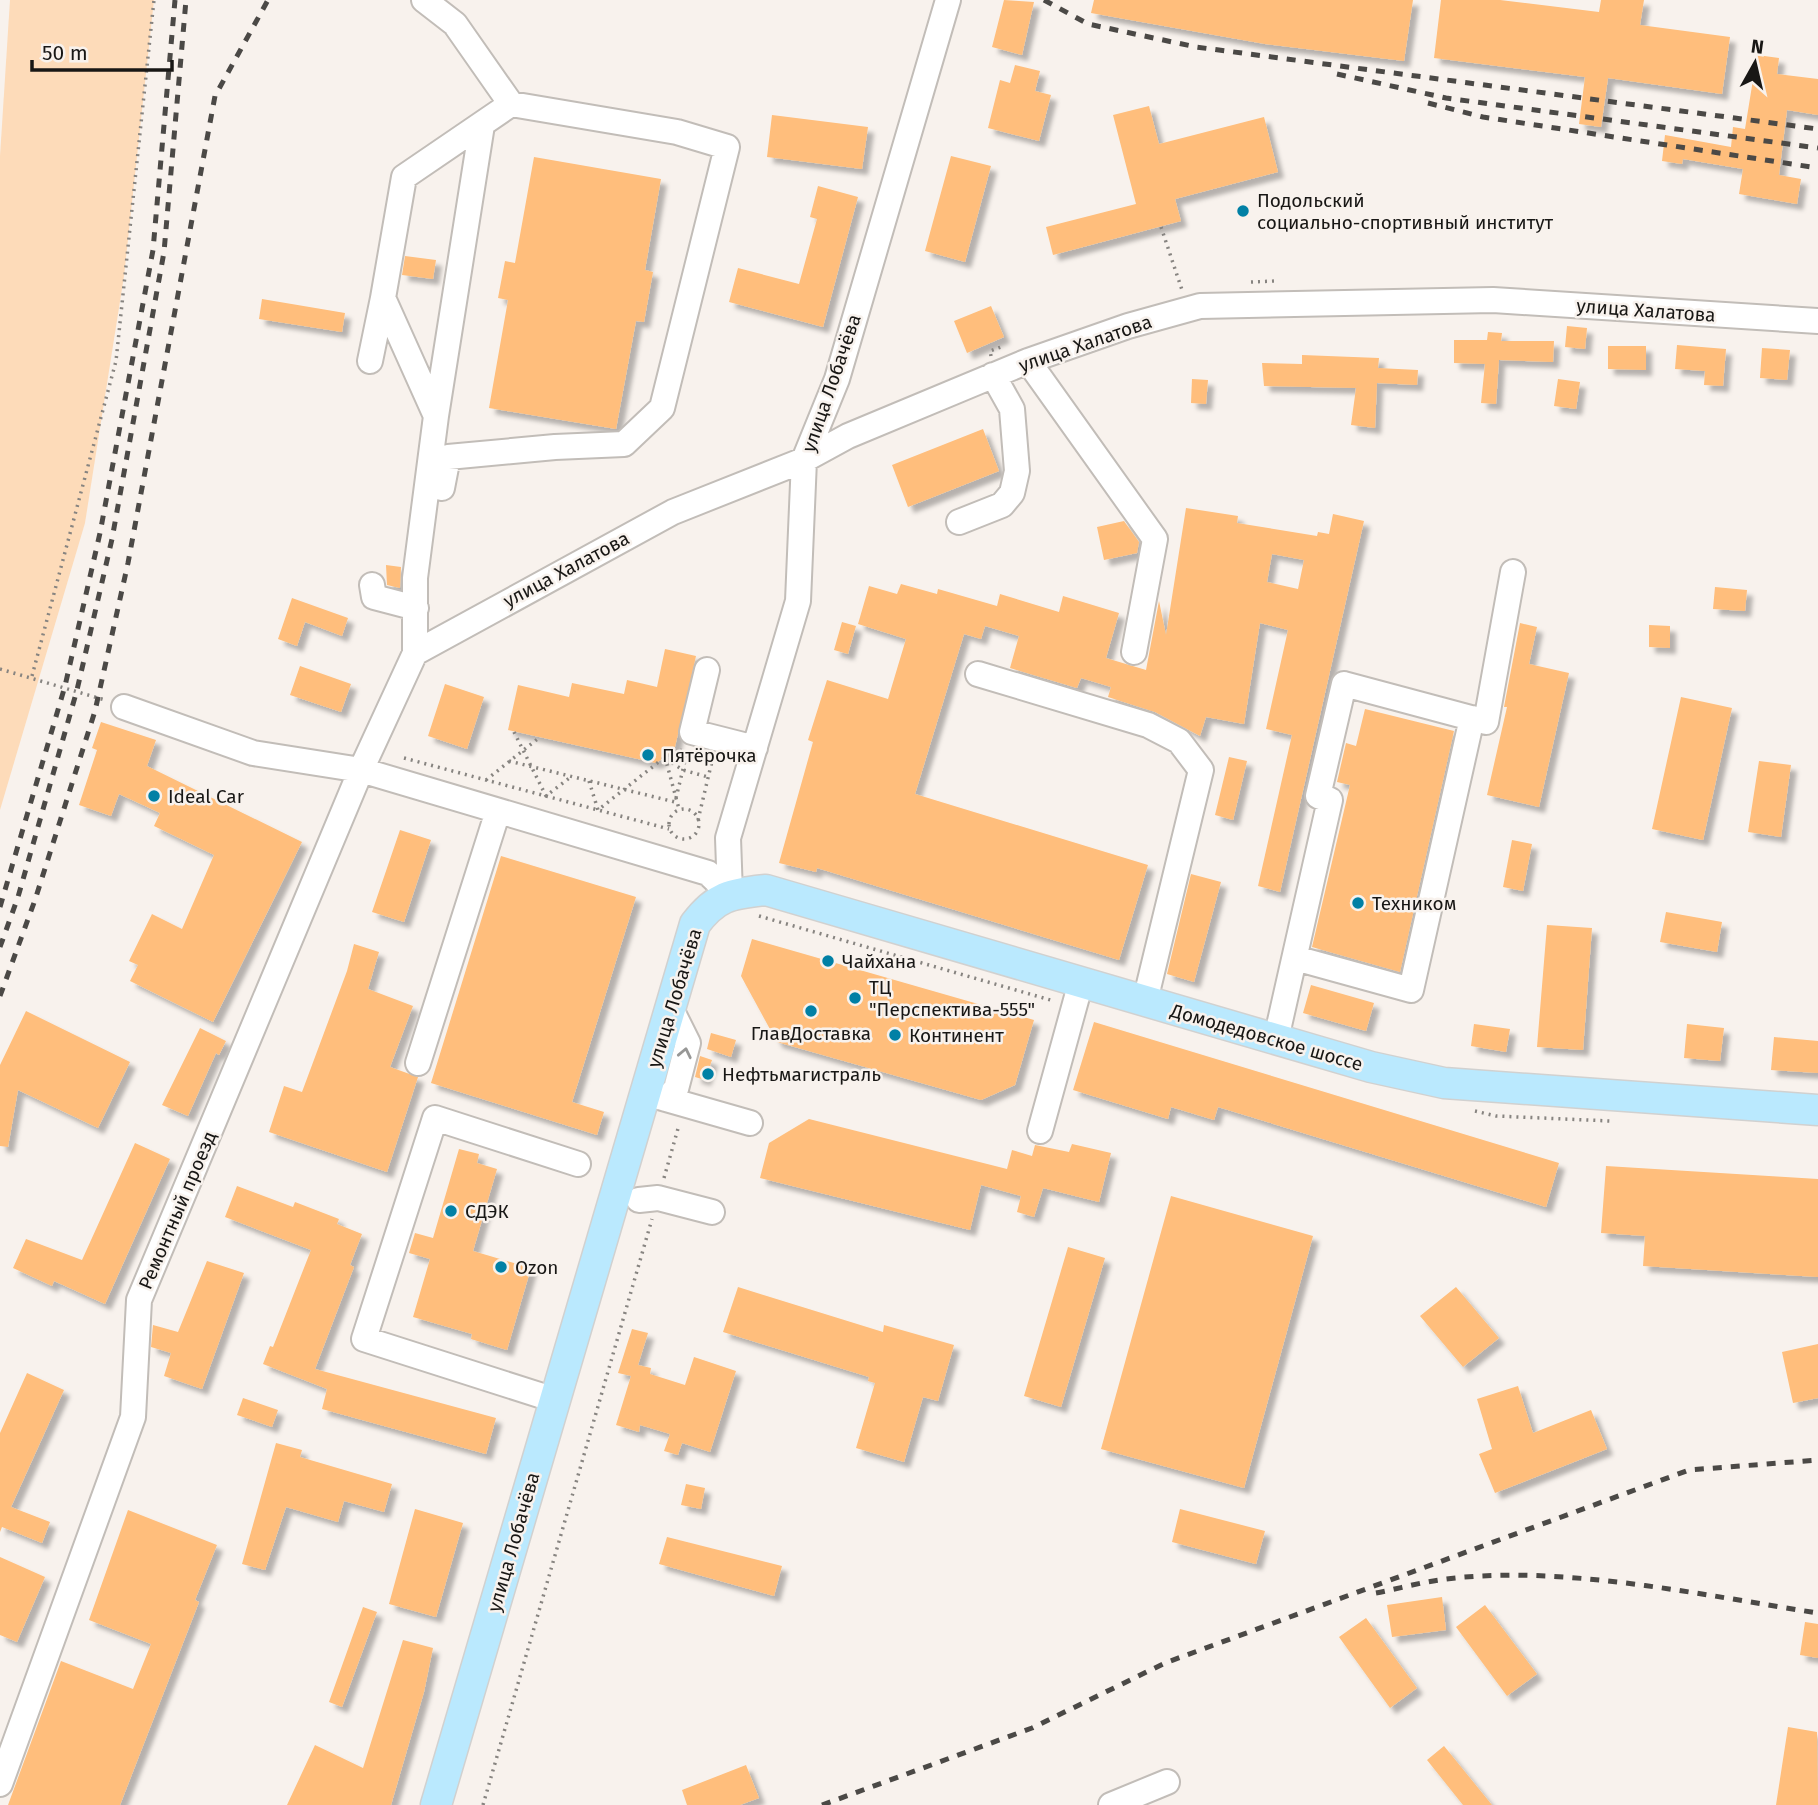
<svg xmlns="http://www.w3.org/2000/svg" width="1818" height="1805" font-family="'Fira Sans',sans-serif">
<defs>
<filter id="shadow"><feDropShadow dx="6" dy="6" stdDeviation="2" flood-color="#0004"/></filter>
</defs>
<rect width="100%" height="100%" fill="#f8f2ed"/>
<path fill="#fddbb9" d="M10 0H154L124 276 85 523 0 810V156Z"/>
<path fill="#ffbe7b" fill-rule="evenodd" filter="url(#shadow)" d="M1004 0 1034 2 1022 55 992 47Z
M1094 0H1413L1404 61 1265 44 1091 13Z
M1441 0H1500L1599 12 1601 0H1644L1640 25 1730 37 1722 94 1608 78 1601 127 1579 124 1585 77 1434 58Z
M1757 55 1779 58 1777 74 1818 79V115L1787 110 1779 175 1801 179 1797 204 1739 194 1743 169 1683 159 1682 164 1662 161 1665 135 1731 147 1733 127 1745 129Z
M1015 65 1040 71 1035 91 1051 95 1039 141 988 128 1000 80 1010 83Z
M1149 106 1159 144 1264 117 1278 172 1175 199 1181 221 1053 255 1046 227 1136 204 1113 115Z
M772 115 868 127 862 169 767 157Z
M951 156 991 166 965 262 925 251Z
M534 157 661 179 645 270 653 272 644 322 636 321 616 429 489 408 508 300 498 298 505 261 515 263Z
M818 186 858 197 823 327 729 302 738 268 799 284 817 219 810 217Z
M405 256 436 260 433 279 402 275Z
M262 299 345 313 342 332 259 319Z
M991 306 1004 337 967 353 954 321Z
M1567 326 1587 328 1585 349 1565 347Z
M1488 332 1502 333 1501 341H1554L1553 362 1499 360 1496 404 1481 403 1485 364 1454 363V340H1487Z
M1677 345 1726 349 1723 386 1704 385 1705 371 1675 369Z
M1608 346H1646V370L1608 369Z
M1762 348 1790 350 1787 380 1760 378Z
M1302 355 1379 358 1378 368 1418 370 1417 385 1377 383 1375 428 1351 425 1356 388 1264 386 1262 363 1302 364Z
M1192 379 1208 380 1206 404 1191 403Z
M1558 379 1580 382 1576 409 1554 406Z
M983 429 999 471 908 507 892 465Z
M1186 508 1238 516 1237 523 1317 536 1318 532 1329 534 1333 514 1364 521 1280 892 1258 886 1292 735 1266 729 1288 630 1260 623 1244 724 1206 717 1200 736 1155 712 1108 697 1111 687 1081 678 1077 688 1010 668 1019 636 985 626 981 639 964 634 915 794 1148 865 1119 960 817 868 816 872 779 863 813 742 808 740 827 680 888 699 906 639 858 624 869 586 897 594 901 584 937 594 938 589 997 606 1000 594 1059 612 1063 596 1119 613 1106 658 1146 670 1159 601 1166 635ZM1272 554 1304 560 1298 589 1267 582Z
M1124 521 1139 542 1137 553 1104 560 1097 527Z
M386 565 401 567 400 588 387 585Z
M1715 587 1747 590 1745 611 1713 609Z
M292 598 348 618 342 636 305 622 297 646 278 639Z
M842 622 856 626 848 654 834 650Z
M1520 623 1537 627 1529 664 1569 673 1539 807 1487 795 1507 707H1504Z
M1649 625 1670 626V648L1649 647Z
M665 649 696 656 674 751 656 763 508 730 518 685 569 697 572 683 624 694 627 680 657 687Z
M300 666 351 684 341 712 290 695Z
M445 684 484 697 467 749 428 736Z
M1681 697 1732 708 1703 840 1652 829Z
M1365 709 1454 731 1400 972 1312 947 1350 785 1337 782 1346 743 1356 746Z
M101 722 156 740 147 766 302 842 213 1022 130 981 138 965 129 961 152 914 182 929 214 855 154 826 160 813 119 794 111 816 79 805 97 750 92 748Z
M1229 757 1247 761 1233 820 1215 815Z
M1759 761 1791 765 1781 837 1748 832Z
M400 830 431 840 404 922 372 912Z
M1512 840 1532 844 1523 891 1503 887Z
M501 856 636 897 572 1102 604 1112 597 1135 431 1083Z
M1191 874 1221 882 1194 982 1167 974Z
M1666 912 1722 922 1717 952 1660 942Z
M1547 925 1592 928 1583 1050 1537 1047Z
M752 939 1034 1020 1015 1085 981 1100 777 1042 741 976Z
M354 944 379 952 368 989 413 1006 390 1067 418 1077 387 1172 269 1132 284 1086 302 1092 347 971Z
M1311 985 1374 1003 1366 1031 1303 1013Z
M26 1011 130 1062 98 1128 18 1090 8 1147 0 1146V1065Z
M1094 1022 1559 1163 1546 1207 1218 1107 1214 1120 1171 1107 1168 1119 1073 1090Z
M1474 1024 1510 1029 1506 1052 1471 1046Z
M1687 1024 1724 1028 1720 1061 1684 1058Z
M200 1028 226 1041 219 1055 216 1053 188 1116 162 1105Z
M711 1033 736 1040 731 1057 707 1049Z
M1774 1037 1818 1041V1073L1771 1070Z
M700 1056 712 1060 705 1080 695 1077Z
M809 1119 1007 1169 1012 1150 1032 1156 1035 1145 1069 1152 1072 1144 1111 1153 1099 1202 1043 1188 1034 1217 1017 1212 1021 1196 981 1185 970 1230 760 1178 769 1143Z
M135 1143 170 1159 105 1304 54 1281 52 1286 13 1268 26 1239 82 1260Z
M459 1149 479 1154 477 1163 497 1169 473 1251 531 1268 507 1350 471 1339 472 1334 413 1317 430 1259 409 1253 415 1233 433 1238Z
M1606 1166 1818 1179V1277L1643 1266 1645 1236 1601 1233Z
M237 1186 293 1207 295 1202 339 1219 337 1224 362 1234 350 1265 354 1267 315 1369 496 1418 486 1454 322 1409 327 1389 263 1364 270 1346 273 1347 311 1250 225 1217Z
M1171 1196 1313 1236 1244 1488 1101 1449Z
M1068 1247 1105 1258 1061 1407 1024 1396Z
M207 1261 244 1273 202 1389 164 1376 171 1353 151 1347 153 1325 178 1332Z
M738 1287 883 1332 884 1325 954 1345 938 1401 923 1397 904 1462 856 1448 875 1383 868 1381 869 1377 723 1332Z
M1456 1287 1499 1338 1463 1367 1420 1316Z
M632 1329 648 1333 638 1365 651 1368 650 1374 685 1385 694 1357 736 1371 710 1452 682 1443 678 1455 664 1451 670 1434 640 1425 639 1432 616 1425 631 1376 618 1373Z
M1818 1344V1398L1793 1403 1782 1352Z
M27 1373 64 1390 11 1507 50 1522 42 1543 2 1527 0 1532V1433Z
M1518 1386 1533 1433 1591 1410 1607 1449 1495 1493 1479 1454 1492 1449 1477 1399Z
M243 1398 278 1410 272 1427 237 1415Z
M276 1443 302 1450 300 1457 392 1484 384 1512 344 1501 338 1522 286 1507 265 1570 242 1564Z
M686 1484 705 1488 701 1509 681 1505Z
M415 1509 463 1523 436 1617 389 1604Z
M1180 1509 1265 1531 1256 1564 1172 1542Z
M128 1510 217 1545 195 1600 199 1602 120 1805H8L61 1661 133 1689 151 1644 89 1620Z
M667 1537 782 1566 774 1596 659 1564Z
M0 1557 45 1577 17 1642 0 1635Z
M1442 1597 1446 1630 1392 1637 1387 1605Z
M1485 1605 1537 1674 1507 1696 1456 1627Z
M363 1607 377 1612 342 1707 329 1702Z
M1366 1618 1417 1688 1390 1708 1339 1637Z
M1805 1622 1818 1624V1658L1800 1655Z
M403 1640 433 1648 424 1692 391 1805H287L315 1745 363 1768Z
M1788 1727 1817 1732 1818 1805H1776Z
M1444 1746 1492 1805H1463L1427 1760Z
M746 1765 759 1798 740 1805H687L682 1790Z"/>
<g fill="none" stroke-linecap="round" stroke-linejoin="round">
<defs>
<path id="minor" d="M424 0 455 24 511 104
M370 361 383 298
M1028 361 1155 539 1134 652
M436 416 383 298 404 177 511 104 677 132 727 147 662 408 624 444 555 447 448 457 442 488
M959 522 1002 505 1012 493 1017 471 1012 409 993 375
M372 585 374 597 416 608
M415 653 673 512 804 460 848 436 1028 361 1128 326 1200 306 1493 300 1818 321
M707 670 692 732 755 748
M978 674 1148 725 1179 741 1201 770 1145 1001
M124 707 253 753 361 770 708 873 730 894
M730 894 728 838 798 601 804 460 837 379 948 0
M1295 958 1411 990 1472 718
M1276 1039 1330 800 1318 796 1344 684 1486 722 1513 572
M418 1063 498 811
M645 1093 750 1123
M666 1099 676 1089 688 1043 670 1007
M1040 1131 1081 982
M639 1200 658 1198 712 1212
M555 1400 364 1339 435 1118 578 1164
M0 1784 133 1417 139 1300 361 770 415 653V578L436 416 482 125
M1111 1805 1167 1782"/>
<path id="major" d="M436 1805 695 924C717 895 731 894 766 890L1371 1067 1444 1083 1818 1110"/>
</defs>
<use href="#minor" stroke="#c2bdb8" stroke-width="28"/>
<use href="#major" stroke="#d1d1d0" stroke-width="33"/>
<path stroke="#878480" stroke-width="3.5" stroke-dasharray="2 5" stroke-linecap="butt" d="M1161 227 1182 290
M1251 282 1275 281
M991 356 990 351 1001 347
M0 669 105 700
M32 676 116 361 154 0
M514 732 546 796 572 776
M665 757 679 809
M404 758 669 829
M666 759 683 770 708 777
M509 761 675 802 687 753
M486 780 540 737
M589 781 598 810 665 757 682 750
M669 824a15 15 0 1 1 30 0a15 15 0 1 1-30 0Z
M698 820 713 757
M759 916 1054 1001
M1475 1111 1496 1116 1610 1121
M664 1178 679 1125
M483 1805 652 1219"/>
<use href="#minor" stroke="#fff" stroke-width="24"/>
<use href="#major" stroke="#bae9fe" stroke-width="30"/>
<path stroke="#4b4946" stroke-width="5" stroke-dasharray="9 9" stroke-linecap="butt" d="M1044 0 1088 24 1196 47 1818 129
M1337 74 1446 98 1818 148
M1428 103 1483 117 1818 168
M0 907 65 686 100 533 153 250 175 0
M0 947 18 897 77 690 112 539 164 252 186 0
M0 996 35 900 95 711 128 563 215 96 268 0
M1376 1593C1397 1589 1418 1583 1439 1580 1557 1563 1700 1595 1818 1613
M822 1805 1032 1728 1165 1663 1689 1470 1818 1460"/>
</g>
<defs><path id="oneway-chevron" d="M-2-3.5L2.5 0L-2 3.5" fill="none" stroke-width="1.6" stroke-linecap="round" stroke-linejoin="round" transform="scale(1.75)"/></defs>
<use stroke="#979796" href="#oneway-chevron" transform="translate(685 1053) rotate(-78)"/>
<g fill="#0180a5" stroke="#f8f2ed" stroke-width="2.5">
<circle cx="1243" cy="211" r="7"/>
<circle cx="648" cy="755" r="7"/>
<circle cx="154" cy="796" r="7"/>
<circle cx="1358" cy="903" r="7"/>
<circle cx="828" cy="961" r="7"/>
<circle cx="855" cy="998" r="7"/>
<circle cx="811" cy="1011" r="7"/>
<circle cx="895" cy="1035" r="7"/>
<circle cx="708" cy="1074" r="7"/>
<circle cx="451" cy="1211" r="7"/>
<circle cx="501" cy="1267" r="7"/>
</g>
<g text-anchor="middle" stroke-width="5" stroke-linejoin="round" paint-order="stroke">
<g font-size="19" fill="#181715" stroke="#f8f2ed" text-anchor="start">
<text x="1257" y="207">Подольский<tspan x="1257" dy="22">социально-спортивный институт</tspan></text>
<text x="662" y="762">Пятёрочка</text>
<text x="168" y="803">Ideal Car</text>
<text x="1372" y="910">Техником</text>
<text x="842" y="968">Чайхана</text>
<text x="869" y="994">ТЦ<tspan x="869" dy="22">"Перспектива-555"</tspan></text>
<text x="811" y="1040" text-anchor="middle">ГлавДоставка</text>
<text x="909" y="1042">Континент</text>
<text x="722" y="1081">Нефтьмагистраль</text>
<text x="465" y="1218">СДЭК</text>
<text x="515" y="1274">Ozon</text>
</g>
<g font-size="19" fill="#181715" stroke="#f8f2ed">
<text transform="translate(1646 310) rotate(4)" y="7">улица Халатова</text>
<text transform="translate(1085 343) rotate(-19)" y="7">улица Халатова</text>
<text transform="translate(831 383) rotate(-71)" y="7">улица Лобачёва</text>
<text transform="translate(566 569) rotate(-28)" y="7">улица Халатова</text>
<text transform="translate(674 998) rotate(-73)" y="7">улица Лобачёва</text>
<text transform="translate(1267 1037) rotate(16)" y="7">Домодедовское шоссе</text>
<text transform="translate(177 1210) rotate(-67)" y="7">Ремонтный проезд</text>
<text transform="translate(513 1542) rotate(-74)" y="7">улица Лобачёва</text>
</g>
</g>
<g transform="translate(1755 63) rotate(8)" stroke="#f8f2ed" stroke-width="5" paint-order="stroke">
<path d="M0-5L12 26L0 18L-12 26Z" fill="#181715"/>
<text y="-10" font-size="19" font-weight="bold" text-anchor="middle" fill="#181715">N</text>
</g>
<path d="M32 60v10h140v-10" fill="none" stroke="#181715" stroke-width="3.5"/>
<text x="42" y="60" font-size="21" fill="#181715" stroke="#f8f2ed" stroke-width="5" paint-order="stroke">50 m</text>
</svg>
